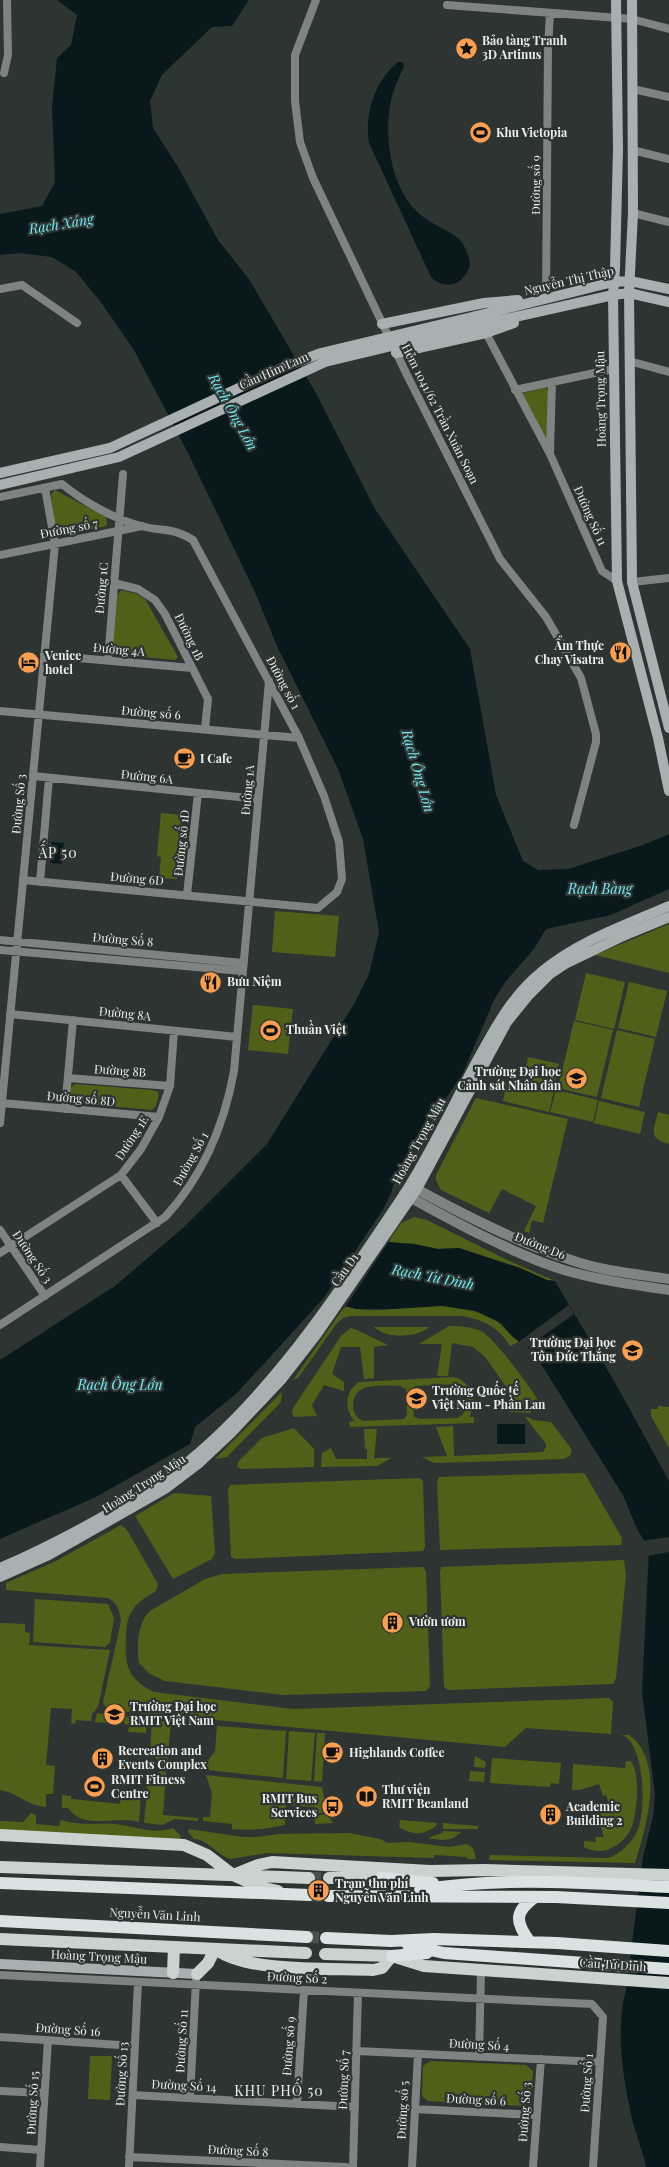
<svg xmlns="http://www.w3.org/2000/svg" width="669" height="2167" font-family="'Playfair Display',serif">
<rect width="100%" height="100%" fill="#2e3431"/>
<path fill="#516018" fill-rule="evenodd" d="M545 388 549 391 548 439H546L521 396 523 393Z
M55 490 106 517 107 525 103 527 62 534 55 526 51 495Z
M121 590 137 594 145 599 174 650 178 657 175 660 120 655 113 653 112 648 116 598Z
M161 813 182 815 177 879 159 878 161 857 157 856Z
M275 911 339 916 335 957 272 952Z
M669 924V973L595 955Z
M586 973 625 982 614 1029 575 1020Z
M629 982 667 991 656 1037 618 1028Z
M253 1005 293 1009 288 1054 248 1050Z
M574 1021 613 1030 597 1097 558 1088Z
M617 1030 655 1039 639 1107 601 1098Z
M528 1057 559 1064 554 1086 524 1079Z
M508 1079 554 1090 549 1112 503 1101Z
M76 1084 151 1090 157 1091 159 1094 156 1106 152 1110 75 1103 70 1101 71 1087Z
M556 1090 598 1100 593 1122 550 1112Z
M476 1098 568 1119 543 1223 532 1220 529 1233 524 1231 536 1206 502 1189 489 1213 441 1190 436 1180V1175Z
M599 1101 645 1112 640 1134 594 1123Z
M658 1112 669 1115V1144C647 1138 654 1130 658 1112Z
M414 1217 427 1220 505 1259 555 1281 547 1280 520 1268 459 1248 438 1249 414 1244 388 1242 401 1223Z
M345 1306C366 1314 393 1309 414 1306 439 1304 466 1306 490 1317 502 1323 508 1334 519 1342L510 1346C500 1328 483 1320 463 1316H351L343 1318 337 1323 298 1378 293 1380Z
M449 1326C459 1326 474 1327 483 1332 497 1342 536 1393 542 1408L531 1410V1413L509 1412 517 1402 485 1357 473 1347 452 1343 448 1376H437L442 1344H419Z
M374 1327H429C418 1338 385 1339 374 1327Z
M351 1328 357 1330 388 1345 374 1347V1378L364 1379 360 1347H341L332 1374 344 1382V1391L324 1385 312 1405 317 1416 294 1417 292 1414 293 1408 341 1336Z
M453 1377C472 1380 478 1402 469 1417H474V1423L350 1427 349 1422 354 1421C344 1408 345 1391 359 1382ZM460 1384C470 1394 471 1412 457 1418L420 1419 414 1417 412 1391 415 1386ZM400 1386 406 1389 407 1415 404 1419 363 1421C357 1418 353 1413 353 1406 353 1381 383 1386 400 1386Z
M282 1392 281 1402 227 1457 215 1459Z
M658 1406 669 1407V1448L651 1416V1409H658Z
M525 1417 531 1418 532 1420 551 1422 572 1450 570 1456 563 1459 434 1463 422 1457 447 1456 436 1427 453 1426 454 1456 543 1452 546 1447V1444Z
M294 1428 314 1449V1467L242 1469 237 1467 238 1462 262 1438Z
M364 1429H377L374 1458H391L377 1466 321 1467 322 1453 331 1448 336 1459H367V1449H365Z
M581 1473 585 1474 622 1538 621 1545 440 1550 437 1482 439 1477Z
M420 1478 423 1481 425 1547 423 1551 236 1559 231 1557 228 1490 230 1485Z
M174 1493 211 1496 215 1553 212 1559 173 1579 135 1516Z
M121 1525 127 1530 158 1584 156 1591C147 1597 138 1601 132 1611 127 1619 126 1628 126 1637 124 1665 128 1679 154 1692L293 1709 609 1698 613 1702 611 1734 526 1728 505 1747 107 1710 103 1702 121 1621C120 1612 117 1601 107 1598L6 1590V1583L56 1561Z
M624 1560 626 1575 616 1678 613 1684 448 1690 444 1687 440 1572 441 1567Z
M420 1567H423L426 1571 430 1686 426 1691 283 1695 165 1681 150 1674 139 1663C137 1646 137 1623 150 1611L205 1579 222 1574Z
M35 1599 108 1604 114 1618 110 1643 104 1647 33 1642Z
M0 1623 25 1624V1632L30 1633 29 1645 110 1650 98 1707 92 1714 91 1721 76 1720 75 1724 71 1723 72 1709 51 1708 46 1765 55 1766 53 1794H46V1807C27 1806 19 1793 0 1790Z
M97 1713 110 1715V1723L95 1722Z
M119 1716 147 1718 146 1733 128 1732 129 1725 124 1724V1721H116Z
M152 1720 171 1721 167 1766 159 1765 157 1759 150 1754Z
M217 1726 286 1731 283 1778 206 1770 207 1762 215 1751Z
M289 1731 315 1733 311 1781 286 1779Z
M317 1733H325L322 1782 314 1781Z
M622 1735H629C666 1761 646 1828 635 1863L489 1860 490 1855 608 1858C619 1855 634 1841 638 1829 646 1811 645 1743 622 1735Z
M475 1756 486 1762 485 1768 474 1767Z
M492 1758 561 1763 559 1784 551 1783 550 1787 490 1783Z
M626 1761H630C641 1770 637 1813 632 1826 625 1845 602 1858 584 1847V1841L596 1842 595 1837H604L596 1811 610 1807 606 1795 603 1796 599 1784 580 1790H572L573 1764 625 1768Z
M160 1771 166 1772 163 1815 198 1818V1821L175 1819 162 1825 144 1823 148 1780 154 1777Z
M470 1771 485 1772 484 1782 469 1781Z
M206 1775 322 1787 327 1812 315 1814V1807L286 1805 285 1825C267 1829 250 1831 232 1829V1824L203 1821V1817H210L212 1793Z
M121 1794 141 1796 139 1822C120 1817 96 1825 80 1818 75 1816 71 1812 68 1808H62V1795L71 1796V1799L120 1804Z
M31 1813 36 1815V1824L59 1826 61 1820C82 1826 94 1823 115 1824 134 1826 153 1835 173 1828L181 1836 179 1839 0 1831V1821L23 1822Z
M327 1814 333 1823 315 1824V1816Z
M400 1820 437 1823 436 1826C422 1836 414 1835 399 1827Z
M443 1823 478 1826V1829H443Z
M189 1829 243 1837H258L279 1834 349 1833 380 1839 388 1843 409 1842 449 1847 467 1844 473 1848 476 1859H467V1857L434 1855V1858L267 1853 231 1859C217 1855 207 1839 194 1839L188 1832Z
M443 1831 461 1832C451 1843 441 1840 428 1838L442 1833Z
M90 2056H112L110 2100 88 2099Z
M430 2061 526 2065 533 2071 531 2101 524 2106 428 2101 422 2096 423 2066Z"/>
<path fill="#09191b" d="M57 0H249L232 26 212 27 162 75 150 101 153 128 178 167 218 240 249 279 317 395 375 509 470 649 496 795 523 861 538 870 568 869 643 845 669 834V889L611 915 546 929 534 949 506 981 494 1000 462 1075 398 1169 391 1193 376 1224V1241L414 1244 438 1249 459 1248 520 1268 547 1280 555 1281 617 1386 669 1481V2167H646C643 2151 636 2135 632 2119 623 2078 615 2031 626 1990L643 1857 653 1817 655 1794 642 1692 649 1549 637 1529 624 1497 533 1351 513 1337 501 1323 475 1311 442 1306 394 1309H356L345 1306 330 1299 321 1301 237 1393 195 1427 190 1444 94 1498 0 1539V1360L115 1286 184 1227 267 1144 354 1004 369 974 379 932 363 839 338 769 277 646 254 590 188 453 134 350 100 301 76 272 52 257 20 253 0 255V214L42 206 55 182 52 107 57 58 71 45 77 15Z
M398 62H402L404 66C399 79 392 91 390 106 384 140 392 193 422 216 445 234 465 230 470 265 465 284 446 292 431 277L369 143C364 115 375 80 398 62Z
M52 842 64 843 62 864 50 863Z
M497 1424H525V1444H497Z"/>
<path fill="#2e3431" d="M382 1211 384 1212 378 1225V1238L390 1240 344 1309 330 1302 323 1303 313 1314Z
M569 1305 574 1314 525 1349 517 1343Z
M669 1537V1552L647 1556V1549L642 1541Z"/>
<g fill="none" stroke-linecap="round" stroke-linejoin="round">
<path stroke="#4a504d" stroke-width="12" stroke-dasharray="12 6" stroke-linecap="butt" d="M309 1878H329"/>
<path stroke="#4a504d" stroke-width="12" stroke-dasharray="12 6" stroke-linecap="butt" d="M309 1895 328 1896
M307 1937 326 1938"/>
<path stroke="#7f8382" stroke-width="8" d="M316 0 295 55V101L300 142 313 178 407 375 500 559 546 617 581 678 596 734V742L574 825
M447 5 632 19 669 29
M4 73 8 55 7 0
M633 89 669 97
M632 150 669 159
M633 213 669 222
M0 289 22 285 77 323
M546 298 548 48 550 13
M486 333 550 454 602 571 617 581
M629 361 669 372
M515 390 613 369
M550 452 552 382
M0 497 62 484C84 502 114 519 141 526 164 532 172 527 193 540L299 738 324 796 339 842 342 879 337 892 318 908 23 880
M0 555 142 526
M632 582 669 578
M114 583 138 589 155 600 165 614 208 699 205 729
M44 655 192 668
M108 660 123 474
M0 711 299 738
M33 776 258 799
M40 882 49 778
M187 895 198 793
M0 940 243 963
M0 950 242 971
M10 1014 237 1037
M68 1078 170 1086
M2 1103 159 1117
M65 1109 73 1020
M0 1123 55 544 45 488
M121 1175 157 1223
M0 1230 45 1296
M0 1253 121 1175 141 1149 159 1117 170 1086 174 1031
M0 1325 165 1217C204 1175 224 1126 234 1071L269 681
M0 1975 592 2004 603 2017 593 2167
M0 2037 135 2046
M356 2051 600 2062
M479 2057 481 1971
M0 2091 44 2093
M133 2095 355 2107
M190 2098 196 1980
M297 2104 304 1990
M414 2109 536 2115
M0 2147 41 2150
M129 2157 346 2167
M40 2167 48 2040
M129 2167 138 1982
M353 2167 358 1993
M412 2167 418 2054
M533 2167 541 2059"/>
<path stroke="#7f8382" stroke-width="10" d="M411 1186C460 1213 518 1243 571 1260 602 1271 636 1274 669 1279
M404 1194C453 1221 511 1253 564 1270 598 1280 634 1285 669 1290"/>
<path stroke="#aab0af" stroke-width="10" d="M616 0 618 149 615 268 613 295 617 581 658 738 669 791
M632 0 633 213 629 293 632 582 669 728
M476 316 613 282 630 281 669 289
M382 324 484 303 518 300
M480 325 613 295 629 293 669 302
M396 353 486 333 514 323
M0 1568C42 1550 82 1529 121 1506 135 1498 150 1491 163 1481 263 1410 335 1297 403 1196 431 1153 453 1105 478 1059 495 1028 512 996 540 973 576 942 625 925 669 906
M0 1577 49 1555 165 1489 198 1464 232 1432 282 1379 317 1334 417 1189 507 1022 528 996 550 974 565 964 621 937 669 917
M0 1964 197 1974"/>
<path stroke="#cbd3d1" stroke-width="12" d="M0 1835 184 1845 207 1855 233 1875 260 1887 278 1891
M0 1867 309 1878
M233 1875 258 1865 272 1862 430 1871 484 1870 669 1875
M329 1878 391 1877
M0 1939 306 1953
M217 1950C250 1973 332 1968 373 1970L382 1968 392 1956
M325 1954 392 1956 424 1966 669 1983
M173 1973 174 1947
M197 1974 208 1963 215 1949"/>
<path stroke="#dae3e1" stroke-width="12" d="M381 1878 433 1883
M0 1883 309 1895
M420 1890C502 1876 586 1883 669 1887
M328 1896 556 1897 669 1903
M0 1921 307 1937
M326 1938 391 1941 434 1939 557 1943 669 1951
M530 1942C515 1922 514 1912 535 1897
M408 1945 444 1953 669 1969
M392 1956 427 1953"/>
<path stroke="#aab0af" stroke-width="10" d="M0 473 110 448 284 367 321 353 476 316
M0 485 119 457 325 362 480 325"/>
</g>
<defs>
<symbol id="sight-disc" viewBox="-11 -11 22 22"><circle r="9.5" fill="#fa9f4f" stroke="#2e3431"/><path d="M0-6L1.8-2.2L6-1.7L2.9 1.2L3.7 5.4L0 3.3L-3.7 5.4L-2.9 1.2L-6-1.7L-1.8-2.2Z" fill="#111"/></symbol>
<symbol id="stadium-disc" viewBox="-11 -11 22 22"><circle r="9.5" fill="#fa9f4f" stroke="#2e3431"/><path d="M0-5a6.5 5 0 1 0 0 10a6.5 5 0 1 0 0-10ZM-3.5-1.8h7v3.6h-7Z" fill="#111"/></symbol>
<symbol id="restaurant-disc" viewBox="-11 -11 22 22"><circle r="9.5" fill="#fa9f4f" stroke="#2e3431"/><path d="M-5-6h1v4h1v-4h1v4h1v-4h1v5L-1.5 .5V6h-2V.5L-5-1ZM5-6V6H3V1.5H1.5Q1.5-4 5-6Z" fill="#111"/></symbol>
<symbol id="hotel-disc" viewBox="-11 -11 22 22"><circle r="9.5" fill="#fa9f4f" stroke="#2e3431"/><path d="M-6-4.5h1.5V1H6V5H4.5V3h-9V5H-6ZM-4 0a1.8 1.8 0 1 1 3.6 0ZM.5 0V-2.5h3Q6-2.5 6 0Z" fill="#111"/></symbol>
<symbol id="cafe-disc" viewBox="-11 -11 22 22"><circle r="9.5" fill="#fa9f4f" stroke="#2e3431"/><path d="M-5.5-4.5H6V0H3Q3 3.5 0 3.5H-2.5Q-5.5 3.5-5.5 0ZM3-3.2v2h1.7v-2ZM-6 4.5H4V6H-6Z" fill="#111"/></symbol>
<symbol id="university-disc" viewBox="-11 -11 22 22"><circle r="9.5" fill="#fa9f4f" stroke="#2e3431"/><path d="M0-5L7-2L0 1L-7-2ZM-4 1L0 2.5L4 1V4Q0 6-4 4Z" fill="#111"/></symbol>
<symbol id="school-disc" viewBox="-11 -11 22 22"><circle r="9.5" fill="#fa9f4f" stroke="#2e3431"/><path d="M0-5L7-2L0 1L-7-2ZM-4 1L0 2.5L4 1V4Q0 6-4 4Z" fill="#111"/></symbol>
<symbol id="building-disc" viewBox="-11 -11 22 22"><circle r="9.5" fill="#fa9f4f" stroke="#2e3431"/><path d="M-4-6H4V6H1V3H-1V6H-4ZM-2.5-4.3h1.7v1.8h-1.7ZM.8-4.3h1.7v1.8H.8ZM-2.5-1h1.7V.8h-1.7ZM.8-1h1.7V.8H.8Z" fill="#111"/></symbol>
<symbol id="library-disc" viewBox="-11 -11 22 22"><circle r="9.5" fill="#fa9f4f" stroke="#2e3431"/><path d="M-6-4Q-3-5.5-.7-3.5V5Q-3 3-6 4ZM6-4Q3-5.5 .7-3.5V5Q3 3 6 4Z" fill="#111"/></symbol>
<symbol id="bus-disc" viewBox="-11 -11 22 22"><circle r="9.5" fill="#fa9f4f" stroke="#2e3431"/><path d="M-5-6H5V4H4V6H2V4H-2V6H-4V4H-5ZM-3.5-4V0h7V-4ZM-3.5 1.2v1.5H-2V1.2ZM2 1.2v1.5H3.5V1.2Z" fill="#111"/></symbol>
</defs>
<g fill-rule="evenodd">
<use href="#sight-disc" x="454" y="36" width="25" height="25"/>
<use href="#stadium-disc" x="468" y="120" width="25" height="25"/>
<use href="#restaurant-disc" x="608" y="640" width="25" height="25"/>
<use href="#hotel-disc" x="16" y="650" width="25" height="25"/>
<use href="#cafe-disc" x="172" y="746" width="25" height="25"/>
<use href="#restaurant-disc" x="198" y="970" width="25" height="25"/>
<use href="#stadium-disc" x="258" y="1018" width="25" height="25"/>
<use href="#university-disc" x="564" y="1066" width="25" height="25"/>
<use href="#university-disc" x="620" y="1338" width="25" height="25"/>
<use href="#school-disc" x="404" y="1386" width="25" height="25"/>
<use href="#building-disc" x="380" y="1610" width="25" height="25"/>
<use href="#university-disc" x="102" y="1702" width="25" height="25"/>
<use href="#cafe-disc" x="320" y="1740" width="25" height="25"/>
<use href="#building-disc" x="90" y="1746" width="25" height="25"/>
<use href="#stadium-disc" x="82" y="1774" width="25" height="25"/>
<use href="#library-disc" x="354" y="1784" width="25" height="25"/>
<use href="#bus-disc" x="320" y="1794" width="25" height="25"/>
<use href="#building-disc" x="538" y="1802" width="25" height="25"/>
<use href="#building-disc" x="306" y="1878" width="25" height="25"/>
</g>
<g text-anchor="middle" stroke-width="4.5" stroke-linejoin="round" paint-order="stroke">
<g font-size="12" font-weight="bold" fill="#eaeeec" stroke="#2e3431" text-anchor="start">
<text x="482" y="45">Bảo tàng Tranh<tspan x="482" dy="14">3D Artinus</tspan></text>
<text x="496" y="137">Khu Vietopia</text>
<text x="604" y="650" text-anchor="end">Ẩm Thực<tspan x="604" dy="14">Chay Visatra</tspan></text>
<text x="45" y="660">Venice<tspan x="45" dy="14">hotel</tspan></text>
<text x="200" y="763">I Cafe</text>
<text x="227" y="986">Bưu Niệm</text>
<text x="286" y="1034">Thuần Việt</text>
<text x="561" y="1076" text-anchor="end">Trường Đại học<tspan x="561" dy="14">Cảnh sát Nhân dân</tspan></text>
<text x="616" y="1347" text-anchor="end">Trường Đại học<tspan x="616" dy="14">Tôn Đức Thắng</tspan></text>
<text x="432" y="1395">Trường Quốc tế<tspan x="432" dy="14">Việt Nam - Phần Lan</tspan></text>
<text x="409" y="1626">Vườn ươm</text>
<text x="130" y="1711">Trường Đại học<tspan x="130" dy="14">RMIT Việt Nam</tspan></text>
<text x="118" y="1755">Recreation and<tspan x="118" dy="14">Events Complex</tspan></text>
<text x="349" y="1757">Highlands Coffee</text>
<text x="111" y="1784">RMIT Fitness<tspan x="111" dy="14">Centre</tspan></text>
<text x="382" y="1794">Thư viện<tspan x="382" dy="14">RMIT Beanland</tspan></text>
<text x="317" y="1803" text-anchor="end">RMIT Bus<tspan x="317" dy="14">Services</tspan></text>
<text x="566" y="1811">Academic<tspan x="566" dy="14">Building 2</tspan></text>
<text x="335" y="1888">Trạm thu phí<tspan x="335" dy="14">Nguyễn Văn Linh</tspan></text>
</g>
<g font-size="12" fill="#eaeeec" stroke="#2e3431">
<text transform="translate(536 185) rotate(-90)" y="4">Đường số 9</text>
<text transform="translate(569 281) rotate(-13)" y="4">Nguyễn Thị Thập</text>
<text transform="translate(274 371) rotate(-24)" y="4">Cầu Him Lam</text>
<text transform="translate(601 399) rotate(-91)" y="4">Hoàng Trọng Mậu</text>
<text transform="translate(440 414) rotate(63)" y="4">Hẻm 1041/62 Trần Xuân Soạn</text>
<text transform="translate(590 516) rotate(66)" y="4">Đường Số 11</text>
<text transform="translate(69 529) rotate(-11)" y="4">Đường số 7</text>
<text transform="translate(102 588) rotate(-85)" y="4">Đường 1C</text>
<text transform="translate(189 637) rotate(64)" y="4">Đường 1B</text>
<text transform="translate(119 650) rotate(5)" y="4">Đường 4A</text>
<text transform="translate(283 683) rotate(62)" y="4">Đường số 1</text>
<text transform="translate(151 713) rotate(5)" y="4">Đường số 6</text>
<text transform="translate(147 777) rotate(6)" y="4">Đường 6A</text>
<text transform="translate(248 790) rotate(-85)" y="4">Đường 1A</text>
<text transform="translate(19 804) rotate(-85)" y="4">Đường Số 3</text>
<text transform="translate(182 843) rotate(-84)" y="4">Đường số 1D</text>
<text transform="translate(137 879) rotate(5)" y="4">Đường 6D</text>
<text transform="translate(123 940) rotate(5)" y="4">Đường Số 8</text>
<text transform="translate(125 1014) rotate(6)" y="4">Đường 8A</text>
<text transform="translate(120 1071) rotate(4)" y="4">Đường 8B</text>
<text transform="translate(81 1099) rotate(5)" y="4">Đường số 8D</text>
<text transform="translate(132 1138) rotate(-57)" y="4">Đường 1E</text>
<text transform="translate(419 1141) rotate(-61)" y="4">Hoàng Trọng Mậu</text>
<text transform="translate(191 1159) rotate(-61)" y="4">Đường Số 1</text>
<text transform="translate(540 1246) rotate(22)" y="4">Đường D6</text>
<text transform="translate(32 1257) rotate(56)" y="4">Đường Số 3</text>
<text transform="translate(345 1270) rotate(-55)" y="4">Cầu D1</text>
<text transform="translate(144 1484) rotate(-33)" y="4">Hoàng Trọng Mậu</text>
<text transform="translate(155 1915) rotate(3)" y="4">Nguyễn Văn Linh</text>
<text transform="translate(99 1957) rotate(3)" y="4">Hoàng Trọng Mậu</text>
<text transform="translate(613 1965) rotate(4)" y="4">Cầu Tư Dinh</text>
<text transform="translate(297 1978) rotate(3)" y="4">Đường Số 2</text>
<text transform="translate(68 2030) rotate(4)" y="4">Đường Số 16</text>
<text transform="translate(182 2041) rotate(-87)" y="4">Đường Số 11</text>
<text transform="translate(479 2045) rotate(3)" y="4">Đường Số 4</text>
<text transform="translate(289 2046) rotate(-86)" y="4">Đường số 9</text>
<text transform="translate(122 2074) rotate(-87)" y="4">Đường Số 13</text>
<text transform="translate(344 2080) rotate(-88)" y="4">Đường Số 7</text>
<text transform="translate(587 2083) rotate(-86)" y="4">Đường Số 1</text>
<text transform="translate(184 2086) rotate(3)" y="4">Đường Số 14</text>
<text transform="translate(476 2100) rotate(3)" y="4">Đường số 6</text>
<text transform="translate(33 2103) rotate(-87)" y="4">Đường Số 15</text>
<text transform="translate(403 2110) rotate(-87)" y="4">Đường số 5</text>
<text transform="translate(525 2112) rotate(-86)" y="4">Đường Số 3</text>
<text transform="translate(238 2151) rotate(3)" y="4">Đường Số 8</text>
</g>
<g font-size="14" font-style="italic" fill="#70edf7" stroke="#2e3431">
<text transform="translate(61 224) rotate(-9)" y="5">Rạch Xáng</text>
<text transform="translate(233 412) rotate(61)" y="5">Rạch Ông Lớn</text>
<text transform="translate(418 771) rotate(74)" y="5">Rạch Ông Lớn</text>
<text x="600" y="894">Rạch Bàng</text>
<text transform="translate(433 1277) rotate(11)" y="5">Rạch Tư Dinh</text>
<text x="120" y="1390">Rạch Ông Lớn</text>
</g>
<g font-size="14" letter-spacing="1" fill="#eaeeec" stroke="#2e3431">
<text x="58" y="858">ẤP 50</text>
<text x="279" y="2096">KHU PHỐ 50</text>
</g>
</g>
</svg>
